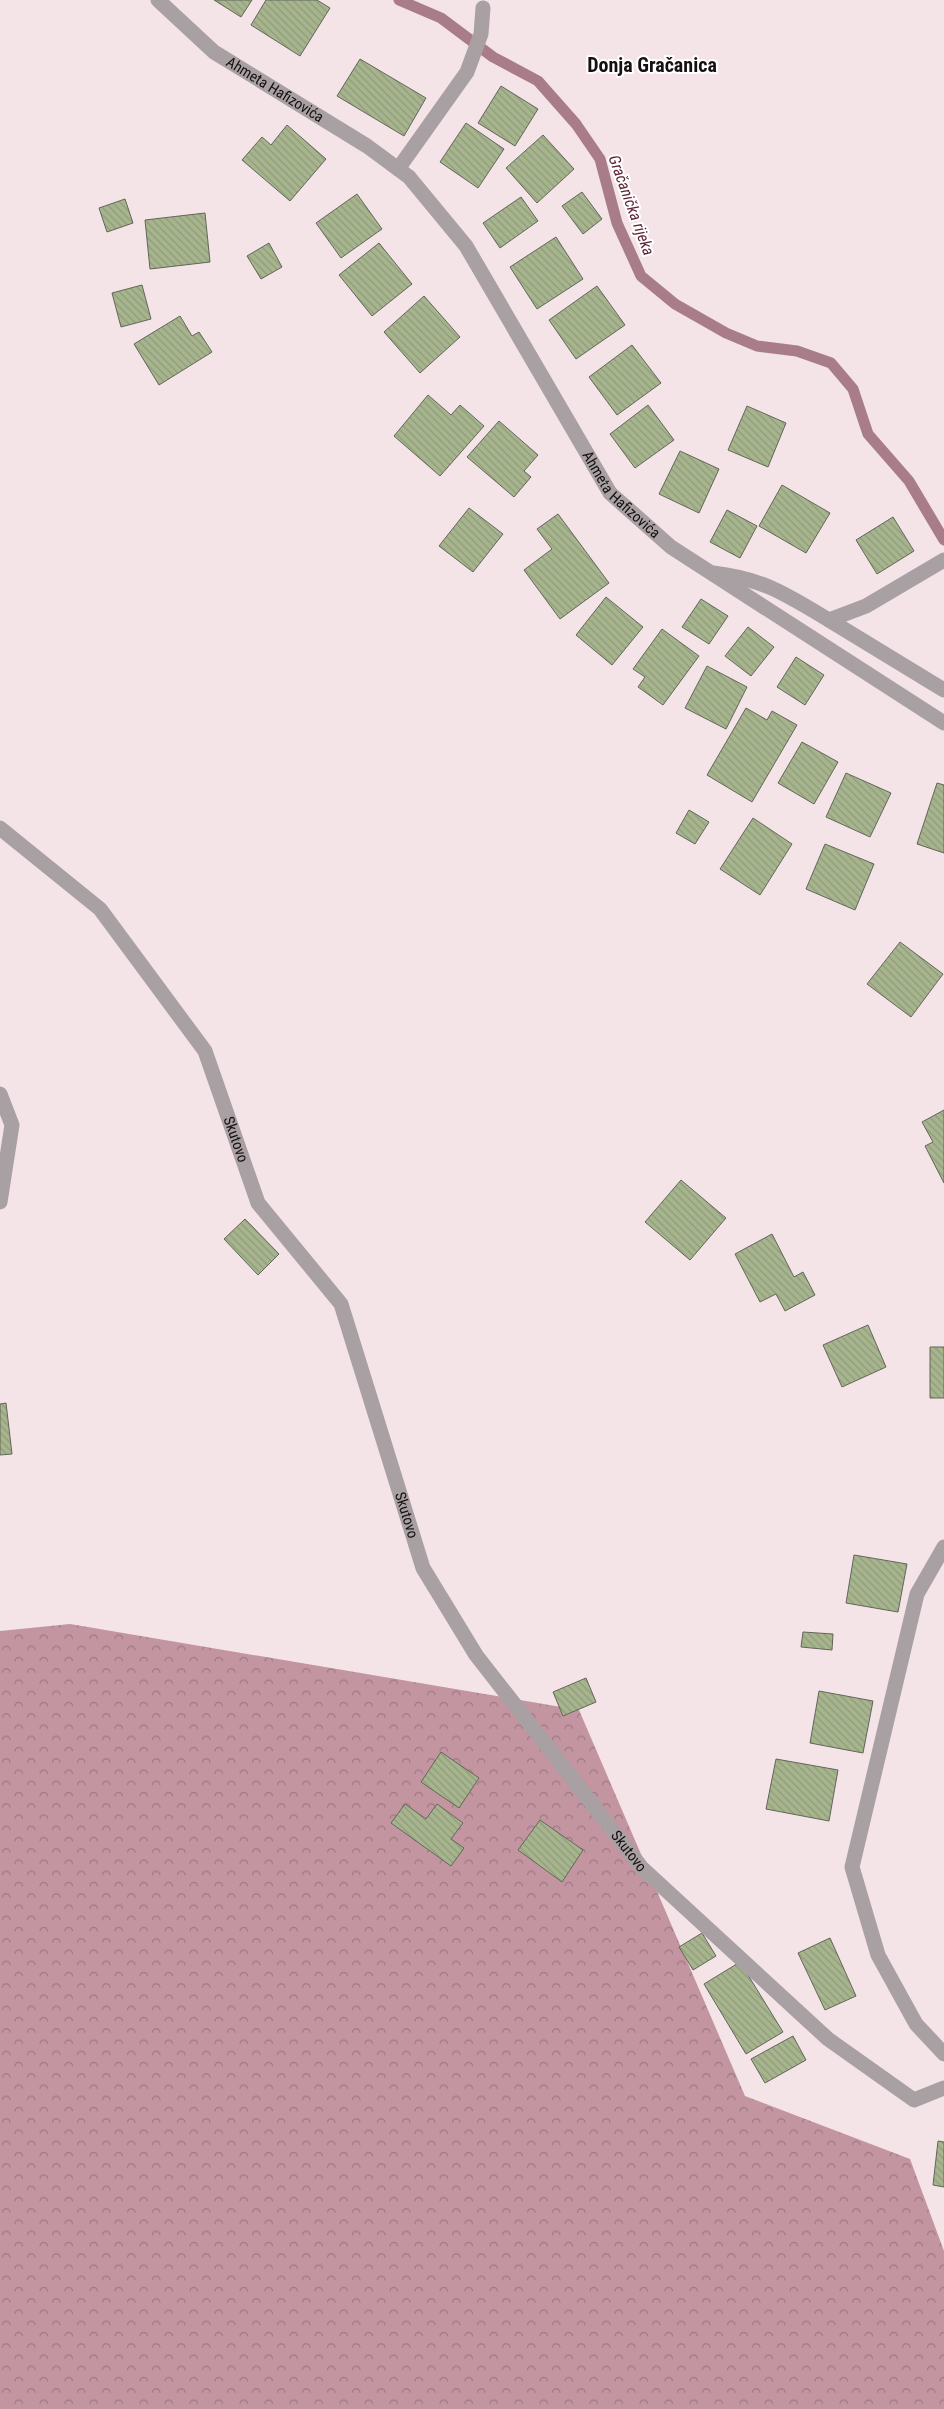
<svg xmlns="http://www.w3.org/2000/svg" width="944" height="2409" font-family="'Roboto Condensed',sans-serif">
<defs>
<pattern id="forest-crowns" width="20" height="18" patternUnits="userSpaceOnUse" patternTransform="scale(1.25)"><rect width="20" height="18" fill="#c395a1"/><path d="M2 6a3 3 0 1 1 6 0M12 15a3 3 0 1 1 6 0" fill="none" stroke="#9d7882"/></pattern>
<pattern id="building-back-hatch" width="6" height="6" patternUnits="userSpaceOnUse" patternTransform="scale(1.25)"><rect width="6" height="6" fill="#a7b58e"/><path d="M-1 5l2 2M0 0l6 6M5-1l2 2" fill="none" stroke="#8f9b79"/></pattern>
</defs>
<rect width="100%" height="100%" fill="#f4e3e7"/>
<path fill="url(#forest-crowns)" d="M70 1624 579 1710 745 2096 910 2159 944 2251V2409H0V1631Z"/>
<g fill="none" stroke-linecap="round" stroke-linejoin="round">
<path stroke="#a87c88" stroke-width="11" d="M399 0 441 18 493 57 538 81 576 124 600 159 617 223 641 276 675 304 726 333 757 346 797 351 831 363 853 389 868 434 909 481 944 540"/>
</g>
<path fill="url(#building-back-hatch)" stroke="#62665a" d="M214 0H252L241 17Z
M266 0H317L330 8 300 56 251 25Z
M360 59 426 98 404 136 337 96Z
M501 86 538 109 515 146 478 123Z
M466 123 504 149 478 188 440 162Z
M287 125 326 159 290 201 242 160 262 137 271 145Z
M543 135 574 169 537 203 506 168Z
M582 192 602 219 583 234 562 206Z
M357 194 382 229 341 258 316 223Z
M521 197 538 221 500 248 483 223Z
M125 199 133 223 107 232 99 208Z
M205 213 210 262 150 269 145 220Z
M556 237 583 279 537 309 510 267Z
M269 243 282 267 261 279 247 256Z
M379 243 412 284 372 316 339 275Z
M142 285 151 319 121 327 112 293Z
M597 286 625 325 576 359 549 320Z
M424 296 460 337 420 373 384 332Z
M180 316 192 336 199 332 212 352 159 385 134 344Z
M632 345 661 383 617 415 589 377Z
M428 395 451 415 460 405 484 426 440 476 394 436Z
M648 405 674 440 635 468 610 434Z
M747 406 786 423 768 467 728 450Z
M499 421 538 455 524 471 531 477 514 497 467 457Z
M680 451 719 469 699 513 659 494Z
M782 485 830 513 806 553 759 526Z
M469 508 503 534 473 572 439 546Z
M727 510 757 526 740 558 710 542Z
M558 514 609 583 560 619 524 570 552 549 537 529Z
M893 517 914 551 877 574 856 540Z
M606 597 643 627 612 665 576 635Z
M701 599 728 616 709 644 682 627Z
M748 627 774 647 751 676 725 656Z
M662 629 699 656 663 705 638 687 645 677 633 669Z
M796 657 824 675 805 705 777 687Z
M707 666 747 687 726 729 685 708Z
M746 708 767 720 772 711 797 725 752 802 707 775Z
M802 742 838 762 814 804 778 783Z
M846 773 891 793 870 837 826 817Z
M937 783 944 785V853L917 844Z
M689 810 709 822 695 844 676 833Z
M753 818 792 844 760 895 720 869Z
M825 844 874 864 855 910 806 889Z
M900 942 943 974 911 1017 867 984Z
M944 1110V1183L925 1146 933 1142 922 1122Z
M681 1180 726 1218 690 1260 645 1222Z
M245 1219 279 1254 258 1275 224 1239Z
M772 1234 794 1277 803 1272 815 1295 785 1311 776 1294 760 1302 735 1254Z
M868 1325 886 1367 842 1387 823 1345Z
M930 1347H944V1398H930Z
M6 1403 12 1454 0 1455V1404Z
M854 1555 907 1564 898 1612 846 1603Z
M803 1632 833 1634 832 1650 801 1647Z
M586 1678 596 1702 563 1716 553 1692Z
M819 1691 873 1701 863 1753 810 1743Z
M441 1752 479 1778 459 1808 421 1782Z
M776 1759 838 1770 829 1821 766 1809Z
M405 1804 426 1819 437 1804 463 1823 451 1839 464 1848 451 1866 391 1823Z
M540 1820 583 1850 562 1882 518 1850Z
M702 1933 716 1956 693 1970 679 1947Z
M830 1938 856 1996 825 2010 798 1953Z
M740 1962 783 2032 746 2054 704 1984Z
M793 2036 806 2060 765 2083 751 2059Z
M938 2141 944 2142V2187L933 2185Z"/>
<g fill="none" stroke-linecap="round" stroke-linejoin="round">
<path stroke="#a8a0a2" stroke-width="15" d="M398 169 467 72 481 34 483 8"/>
<g stroke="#a8a0a2" stroke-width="15">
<path id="s1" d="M158 0 214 52 367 146 409 177 466 246 610 493 671 547 944 723"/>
<path d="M713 573C764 579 785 594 829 620L866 606 944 560"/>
<path d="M829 620 944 690"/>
<path id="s2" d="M0 828 100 909 205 1051 258 1203 341 1304 423 1568 476 1655 642 1868 828 2039 914 2100 944 2088"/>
<path d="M0 1094 12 1125 0 1202"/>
<path d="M944 1547 917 1594 852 1867 878 1955 916 2024 944 2054"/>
</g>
</g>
<g text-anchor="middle" stroke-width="4" stroke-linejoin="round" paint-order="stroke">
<g font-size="15" fill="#151011" stroke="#fff">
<text dy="5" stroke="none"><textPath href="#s1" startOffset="148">Ahmeta Hafizovića</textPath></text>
<text dy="5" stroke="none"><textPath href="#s1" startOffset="692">Ahmeta Hafizovića</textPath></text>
<text dy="5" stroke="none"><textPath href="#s2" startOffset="399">Skutovo</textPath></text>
<text dy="5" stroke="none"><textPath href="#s2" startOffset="818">Skutovo</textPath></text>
<text dy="5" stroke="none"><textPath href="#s2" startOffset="1224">Skutovo</textPath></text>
</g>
<g font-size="16" font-style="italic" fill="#5d2337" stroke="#fff">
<text transform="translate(632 205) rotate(70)" y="6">Gračanička rijeka</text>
</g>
<g font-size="20" font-weight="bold" fill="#151011" stroke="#fff">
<text x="652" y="72">Donja Gračanica</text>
</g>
</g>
</svg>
